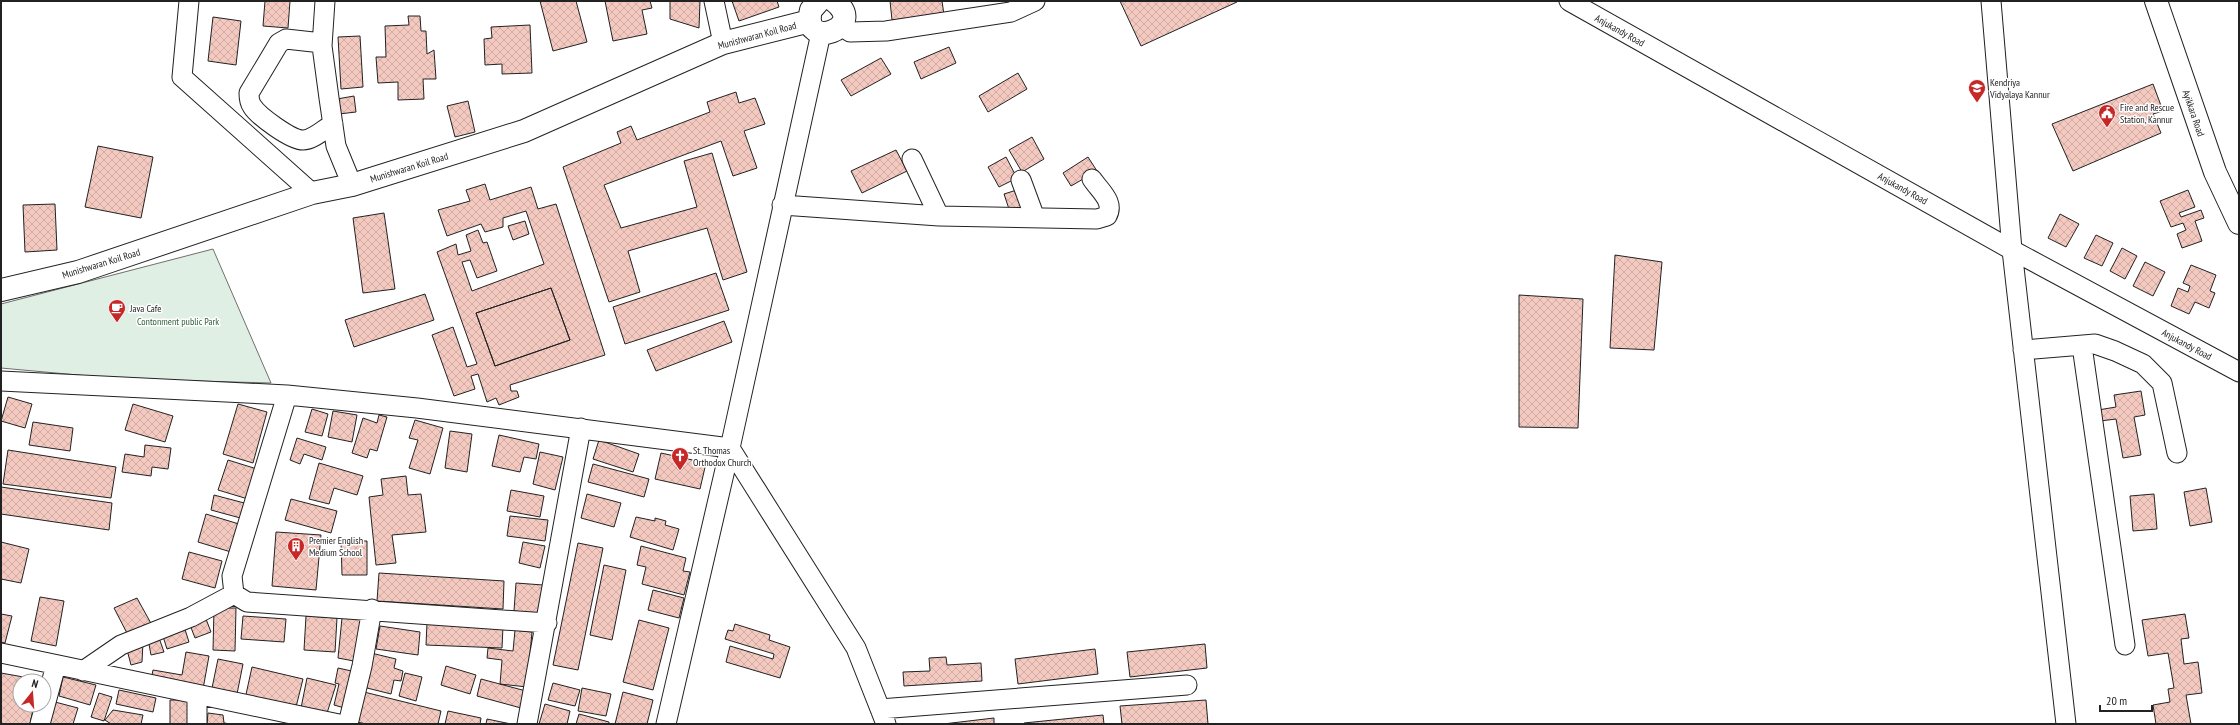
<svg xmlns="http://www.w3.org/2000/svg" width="2240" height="725" font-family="'PT Sans Narrow',sans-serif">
<defs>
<pattern id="building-cross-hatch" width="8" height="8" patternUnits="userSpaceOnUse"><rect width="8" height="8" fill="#f3c9c0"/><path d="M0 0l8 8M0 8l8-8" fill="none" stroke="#d0aca5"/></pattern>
</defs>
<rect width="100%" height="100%" fill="#fff"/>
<path fill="#e0efe3" stroke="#6f6f6f" d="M213 249 271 383 122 379 1 368V304Z"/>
<path fill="url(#building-cross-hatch)" stroke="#222" fill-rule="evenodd" d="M265 1H290L288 28 263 26Z
M540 1H576L587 42 553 51Z
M605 1H650L652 8 642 10 647 34 613 41Z
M670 1H700L699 28 670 19Z
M732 1H777L779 7 739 21Z
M890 1H942L944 15 892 20Z
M1120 1H1236L1237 2 1141 46Z
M408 16H420L421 31H426L427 54 434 50 436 79H423L424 99 398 100V82L378 83 376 57H386L385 26 409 25Z
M213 17 241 21 236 65 208 61Z
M530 25 532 73 502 74V64L485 65 484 39 492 38 491 27Z
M360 36 363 87 341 89 338 37Z
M949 47 956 63 921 79 914 62Z
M881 58 891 74 851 96 841 80Z
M1018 73 1027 89 988 112 979 96Z
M2153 84 2163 111 2153 114 2161 133 2073 171 2052 124Z
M736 92 739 103 755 98 765 124 744 131 757 168 733 176 721 141 604 185 621 228 697 207 684 161 712 153 747 272 723 280 707 228 628 251 640 292 609 302 563 167 621 143 617 132 631 126 637 140 710 112 707 102Z
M354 96 356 112 339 114 337 99Z
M468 101 475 132 455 137 447 106Z
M1032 137 1044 159 1022 172 1009 150Z
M98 146 153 157 141 218 85 207Z
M896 150 907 171 862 193 851 171Z
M1006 157 1017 178 999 187 988 167Z
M1088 157 1097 171 1071 186 1063 173Z
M485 184 490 200 531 187 538 209 556 204 605 355 510 385 511 391H517L519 397 499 405 496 398 487 402 478 374 471 376 475 389 454 396 432 335 453 327 467 367 477 364 437 252 456 244 458 255 471 251 466 235 478 230 483 243 487 242 497 271 477 278 470 260 462 262 472 291 544 264 526 211 503 218V227L485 232 481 224 447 236 438 210 470 201 466 190ZM551 288 570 340 495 366 476 313Z
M1020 189 1026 206 1010 212 1004 194Z
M2188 190 2195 207 2179 213 2181 217 2201 210 2204 218 2195 221 2202 241 2182 248 2177 234 2186 230 2183 223 2171 227 2160 201Z
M55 204 57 250 25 252 23 205Z
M384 213 395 289 363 293 353 218Z
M2060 214 2079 224 2066 247 2048 238Z
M525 221 529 234 513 240 508 226Z
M2096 235 2113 243 2102 266 2084 258Z
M2122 248 2137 256 2125 279 2110 271Z
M1615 255 1662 262 1654 350 1610 348Z
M2145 262 2165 272 2153 296 2133 286Z
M2191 265 2216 275 2210 291 2215 293 2209 308 2195 302 2189 314 2171 306 2178 288 2188 292 2190 286 2183 283Z
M716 273 729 310 625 344 613 307Z
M551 288 570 340 495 366 476 313Z
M425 294 434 320 354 347 345 320Z
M1519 295 1583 299 1578 428 1519 427Z
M724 321 732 342 656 371 647 350Z
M2141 391 2145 415 2134 417 2141 455 2123 458 2116 419 2100 421 2098 410 2116 407 2114 395Z
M8 397 32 404 25 428 1 421Z
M133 404 173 416 165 442 125 430Z
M238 404 267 412 253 463 223 454Z
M312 409 328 414 322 436 305 432Z
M333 411 357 415 352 442 328 437Z
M379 415 387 417 377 451 370 449 367 458 352 453 363 418 377 423Z
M415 420 443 428 430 474 409 468 418 440 409 438Z
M33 422 73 428 70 451 29 445Z
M450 431 472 434 467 472 445 468Z
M499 435 539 444 536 459 524 457 520 472 492 466Z
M297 438 326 447 322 460 304 454 300 464 290 460Z
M599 440 639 454 633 472 593 459Z
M145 445 171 448 168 469 152 467 151 476 122 472 125 454 144 457Z
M8 450 116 467 111 498 3 484Z
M540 452 563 457 555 490 533 484Z
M661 453 706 463 700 489 655 479Z
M228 460 257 469 248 499 218 490Z
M319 463 363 476 357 495 334 488 329 504 309 499Z
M593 464 649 479 644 497 588 482Z
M406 476 408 495 421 494 426 532 392 535 396 563 376 565 369 497 383 495 381 479Z
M1 487 112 503 109 530 1 514Z
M2206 488 2212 522 2190 526 2184 492Z
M511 490 544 496 540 517 507 511Z
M587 494 621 503 614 527 581 518Z
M2154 494 2157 529 2133 531 2130 496Z
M214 495 248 504 244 519 211 510Z
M291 499 337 511 331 533 285 520Z
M206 514 239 524 231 552 198 542Z
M510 516 548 520 545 541 507 536Z
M636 517 655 521V518L666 521 665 525 679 529 673 550 630 537Z
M276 532 321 535 316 590 272 586Z
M341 541H367V575H342Z
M1 542 29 549 21 583 1 579Z
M523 542 545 546 540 568 519 563Z
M578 543 603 548 578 670 553 665Z
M641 546 686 558 683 571 690 572 684 595 642 584 646 567 637 565Z
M189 552 222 561 215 588 182 579Z
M604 565 626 570 612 640 590 635Z
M379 573 504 581 503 609 377 601Z
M516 583 543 585 540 614 514 611Z
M653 590 684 598 679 618 648 610Z
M40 597 64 601 56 646 31 641Z
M137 598 153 627 129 637 114 608Z
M214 608H236L235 651 213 650Z
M1 614 12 616 5 643 1 642Z
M2185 614 2189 638 2181 639 2184 664 2198 662 2202 693 2186 695 2191 724H2156L2153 705 2170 702 2168 689 2174 688 2168 653 2148 656 2142 620Z
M243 616 286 619 284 642 241 639Z
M306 616 337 618 335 652 304 650Z
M363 617 359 662 338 658 342 618Z
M206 619 211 632 195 638 190 625Z
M639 620 669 628 653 690 623 682Z
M183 623 189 642 167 649 161 630Z
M427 623 503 626 502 648 426 645Z
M735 624 770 635 769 640 790 647 780 678 726 662 730 646 773 659 774 654 725 639 728 630 733 631Z
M380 626 420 632 418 655 376 649Z
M515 630 532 632 527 687 500 684 502 660 487 658 488 648 513 651Z
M158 635 164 652 151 655 148 639Z
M143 642 142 662 131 665 126 646Z
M1205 644 1207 668 1130 677 1127 652Z
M1095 649 1098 674 1018 684 1015 659Z
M186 652 209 656 203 689 151 680 153 670 182 675Z
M371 653 396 659 394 668 403 671 401 681 394 680 391 694 363 687Z
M946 657 947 665 981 663 982 681 904 686 903 672 930 671 929 658Z
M218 659 243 664 237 694 212 688Z
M446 666 476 675 470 694 441 685Z
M252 667 303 679 295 711 245 699Z
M338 668 356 672 348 709 334 705 339 684 335 683Z
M1 673 29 678 28 681H20V705H34L30 724H1Z
M405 673 422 677 416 701 399 696Z
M63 677 96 685 90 705 59 696Z
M307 678 336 685 327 713 301 708Z
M481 679 526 691 521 708 477 696Z
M553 683 580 690 575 706 548 700Z
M582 688 611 694 606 716 578 711Z
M119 690 156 698 153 712 116 704Z
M364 692 441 711 438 724H366L357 722Z
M623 692 653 700 647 724H615Z
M99 693 112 697 104 721 91 717Z
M170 700H191V724H170Z
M1206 700 1208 724H1122L1120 706Z
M55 702 78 708 73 724H50Z
M545 704 570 711 567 724H539Z
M113 710 143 715 141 724H111L105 720Z
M448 711 481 718 480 724H445Z
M208 713 223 715 224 723 231 724H207Z
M579 714 609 722V724H576Z
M1103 715 1104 724H1024V723Z
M994 718V724H943Z
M487 719 511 724H486Z"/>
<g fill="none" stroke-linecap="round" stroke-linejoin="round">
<defs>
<path id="minor" d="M189 1 182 77 312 193
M325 1 322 46 329 98 336 146 352 185
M714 1 723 43
M1569 1 2012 250 2239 372
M1991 1 2012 250 2066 724
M841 25 850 32 886 31 1011 12 1035 1
M322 43 286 39 279 43 249 93C249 97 250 103 252 106 258 116 291 140 303 140 313 140 324 129 333 124
M912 159 939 216
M1021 180 1035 218
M782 205 939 216 1097 219 1107 216C1115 202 1100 191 1092 179
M2082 346 2125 645
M2023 350 2095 344 2115 351 2143 364 2162 383 2177 453
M1 381 287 395 417 408 730 448 856 648 886 724
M234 594 247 602 547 623
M234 594 232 576 287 395
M1 653 339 724
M83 671 121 645 191 617 234 594
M880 709 1187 685
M40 724 56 665
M197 724V695
M348 724 362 666 372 609
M527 724 581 428
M666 724 730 448 821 33"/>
<path id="major" d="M819 1 811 10C800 52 870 28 834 1
M2156 1 2215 172 2239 223
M1 290 78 272 312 193 352 185 524 131 723 43 810 21"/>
</defs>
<use href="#minor" stroke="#222" stroke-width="21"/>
<use href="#major" stroke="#222" stroke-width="24"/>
<use href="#minor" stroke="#fff" stroke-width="19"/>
<use href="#major" stroke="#fff" stroke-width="22"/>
</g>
<defs>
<symbol id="school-pin" viewBox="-11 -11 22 30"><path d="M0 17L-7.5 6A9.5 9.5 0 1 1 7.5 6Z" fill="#c62828" stroke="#fff"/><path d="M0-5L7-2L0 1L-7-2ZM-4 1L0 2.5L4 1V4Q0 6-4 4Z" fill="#fff"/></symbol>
<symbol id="civic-pin" viewBox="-11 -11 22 30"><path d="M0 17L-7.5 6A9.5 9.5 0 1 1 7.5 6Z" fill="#c62828" stroke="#fff"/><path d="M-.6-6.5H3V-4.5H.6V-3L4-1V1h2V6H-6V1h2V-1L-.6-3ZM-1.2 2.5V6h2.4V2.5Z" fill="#fff"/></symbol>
<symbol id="cafe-pin" viewBox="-11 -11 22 30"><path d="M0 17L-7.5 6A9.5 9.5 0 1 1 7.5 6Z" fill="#c62828" stroke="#fff"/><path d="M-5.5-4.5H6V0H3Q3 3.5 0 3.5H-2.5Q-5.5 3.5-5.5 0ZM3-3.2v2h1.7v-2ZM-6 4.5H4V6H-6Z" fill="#fff"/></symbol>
<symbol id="church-pin" viewBox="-11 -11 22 30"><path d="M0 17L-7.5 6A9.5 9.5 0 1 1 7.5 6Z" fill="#c62828" stroke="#fff"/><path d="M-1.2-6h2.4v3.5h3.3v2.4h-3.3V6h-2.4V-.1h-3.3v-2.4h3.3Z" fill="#fff"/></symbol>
<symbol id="building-pin" viewBox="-11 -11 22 30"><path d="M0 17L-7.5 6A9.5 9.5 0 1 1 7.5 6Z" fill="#c62828" stroke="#fff"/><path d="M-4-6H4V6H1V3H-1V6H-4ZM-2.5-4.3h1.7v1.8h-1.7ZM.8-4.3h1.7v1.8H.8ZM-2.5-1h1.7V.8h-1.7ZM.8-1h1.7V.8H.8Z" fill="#fff"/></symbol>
</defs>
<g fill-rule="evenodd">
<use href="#school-pin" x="1967" y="78" width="20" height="27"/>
<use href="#civic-pin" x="2097" y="103" width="20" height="27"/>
<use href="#cafe-pin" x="107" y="298" width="20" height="27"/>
<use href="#church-pin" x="670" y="446" width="20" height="27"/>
<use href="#building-pin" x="286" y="536" width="20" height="27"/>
</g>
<g text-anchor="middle" stroke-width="3" stroke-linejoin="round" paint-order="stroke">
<g font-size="10" fill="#222" stroke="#fff">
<text transform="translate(1620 30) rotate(29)" y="4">Anjukandy Road</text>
<text transform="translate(757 35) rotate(-15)" y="4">Munishwaran Koil Road</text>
<text transform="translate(2194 113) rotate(71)" y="4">Ayikkara Road</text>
<text transform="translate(409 167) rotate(-17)" y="4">Munishwaran Koil Road</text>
<text transform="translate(1903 188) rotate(29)" y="4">Anjukandy Road</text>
<text transform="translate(101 263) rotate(-17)" y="4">Munishwaran Koil Road</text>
<text transform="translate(2187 344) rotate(28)" y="4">Anjukandy Road</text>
</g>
<g font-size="10" fill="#222" stroke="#fff" text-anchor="start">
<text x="1990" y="86">Kendriya<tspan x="1990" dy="12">Vidyalaya Kannur</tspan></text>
<text x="2120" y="111">Fire and Rescue<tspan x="2120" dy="12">Station, Kannur</tspan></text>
<text x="130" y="312">Java Cafe</text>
<text x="693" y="454">St. Thomas<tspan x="693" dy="12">Orthodox Church</tspan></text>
<text x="309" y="544">Premier English<tspan x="309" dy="12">Medium School</tspan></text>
</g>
<g font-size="10" fill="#2f5e38" stroke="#fff">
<text x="178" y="325">Contonment public Park</text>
</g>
</g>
<rect width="2240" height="725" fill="none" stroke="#222222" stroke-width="4"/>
<g transform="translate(32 693) rotate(17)"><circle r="19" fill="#ffffff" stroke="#a7a7a7"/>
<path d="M0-3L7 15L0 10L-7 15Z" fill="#c62828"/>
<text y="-6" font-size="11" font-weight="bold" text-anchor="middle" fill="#222222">N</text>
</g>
<path d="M2100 705v6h52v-6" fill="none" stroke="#222222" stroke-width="2"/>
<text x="2106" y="705" font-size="12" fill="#222222" stroke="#ffffff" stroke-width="3" paint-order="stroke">20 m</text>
</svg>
